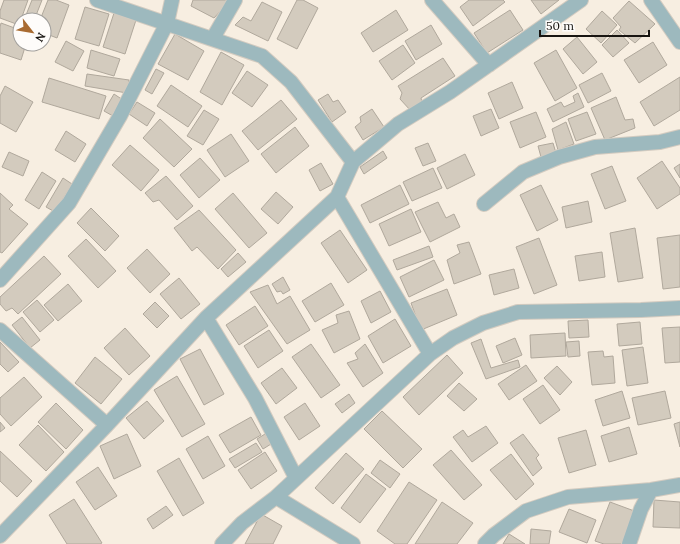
<svg xmlns="http://www.w3.org/2000/svg" width="680" height="544" font-family="Lora,serif">
<rect width="100%" height="100%" fill="#f7eee1"/>
<path fill="#d3cbbe" stroke="#b0a89c" d="M4 0H28L19 25 0 18V11Z
M32 0H42L35 18 26 15Z
M48 0H56L69 5 57 38 44 33V20H40Z
M193 0H227L225 6 214 18 191 6Z
M297 0H303L318 8 297 49 277 39Z
M469 0H503L505 2 473 26 460 7Z
M531 0H559L541 14Z
M629 1 655 24 635 43 619 30 621 27 613 18Z
M262 2 282 12 268 41 235 25 243 17 251 21Z
M85 7 109 14 99 46 75 39Z
M396 10 408 30 373 52 361 33Z
M510 10 523 30 487 53 474 33Z
M602 11 617 25 601 43 586 29Z
M114 13 136 20 125 54 103 47Z
M1 23 20 30V44H26L21 60 0 53V27Z
M431 25 442 44 416 60 405 41Z
M617 30 629 43 613 57 602 45Z
M175 34 204 51 188 80 158 64Z
M577 37 597 62 583 74 563 49Z
M66 41 84 51 73 71 55 62Z
M653 42 667 65 639 83 624 60Z
M403 45 415 63 392 80 379 61Z
M91 50 120 59 114 76 87 68Z
M556 50 577 88 555 101 534 63Z
M221 52 244 65 222 105 200 92Z
M443 58 455 76 421 98 422 103 411 111 400 99 402 93 398 86Z
M156 69 164 73 152 94 145 90Z
M247 71 268 85 252 107 232 93Z
M602 73 611 91 588 103 579 85Z
M87 74 129 80 127 93 85 86Z
M680 77V110L654 126 640 102Z
M49 78 106 96 99 119 42 102Z
M512 82 523 108 499 119 488 93Z
M171 85 202 106 188 127 157 106Z
M5 86 33 102 16 132 0 123V96Z
M578 93 584 107 553 122 547 109 561 102 564 107 575 102 573 96Z
M114 94 123 100 113 116 104 111Z
M328 94 333 102 338 100 346 112 332 122 318 100Z
M616 97 625 120 633 119 635 128 605 140 591 108Z
M281 100 297 119 258 150 242 131Z
M137 102 155 113 147 126 129 114Z
M372 109 384 127 363 140 355 127 361 122 360 117Z
M491 109 499 128 481 136 473 116Z
M204 110 219 119 203 145 187 136Z
M536 112 546 137 520 148 510 122Z
M587 112 596 134 576 141 568 119Z
M160 119 192 149 174 167 143 138Z
M566 122 574 144 558 150 552 129Z
M295 127 309 146 276 173 261 154Z
M66 131 86 144 75 162 55 150Z
M231 134 249 161 225 177 207 150Z
M428 143 436 161 423 166 415 148Z
M553 143 556 153 541 157 538 146Z
M130 145 159 170 141 191 112 165Z
M383 151 387 158 364 174 360 167Z
M9 152 29 161 23 176 2 167Z
M465 154 475 175 447 189 437 168Z
M200 158 220 180 199 198 180 175Z
M662 161 680 188V194L657 209 637 178Z
M321 163 333 184 320 191 309 170Z
M680 164V178L674 168Z
M612 166 626 201 605 209 591 174Z
M433 168 442 188 412 201 403 182Z
M42 172 56 181 39 209 25 200Z
M166 176 193 206 177 220 159 200 153 202 145 193Z
M63 178 72 184 55 212 46 207Z
M400 185 409 204 370 223 361 205Z
M541 185 558 220 537 231 520 195Z
M276 192 293 207 278 224 261 209Z
M0 193 13 205 9 209 28 224 2 253 0 252Z
M233 193 267 233 249 248 215 209Z
M588 201 592 222 566 228 562 207Z
M438 202 446 218 454 214 460 227 430 242 415 212Z
M91 208 119 236 105 251 77 223Z
M411 209 421 232 389 246 379 224Z
M199 210 236 250 218 269 197 247 192 251 174 228Z
M635 228 643 278 618 282 610 233Z
M340 230 367 270 348 283 321 243Z
M680 235V287L663 289 657 238Z
M539 238 557 285 534 294 516 247Z
M86 239 116 271 98 288 68 256Z
M469 242 481 274 454 284 447 260 460 253 457 245Z
M429 246 433 257 397 270 393 260Z
M147 249 170 274 150 293 127 268Z
M602 252 605 277 579 281 575 256Z
M238 253 246 262 228 277 221 269Z
M44 256 61 274 18 314 12 308 6 311 0 304V297Z
M434 260 444 280 409 297 400 277Z
M514 269 519 288 494 295 489 275Z
M283 277 290 290 283 294 281 291 277 292 272 284Z
M179 278 200 304 181 319 160 294Z
M331 283 344 305 315 322 302 301Z
M68 284 82 301 58 321 44 305Z
M268 285 277 304 290 296 310 330 287 344 250 292Z
M447 289 457 315 421 330 411 303Z
M380 291 391 312 371 323 361 301Z
M37 300 54 320 40 332 23 312Z
M155 302 169 316 157 328 143 314Z
M255 306 268 326 239 345 226 325Z
M349 311 360 339 334 353 322 330 338 323 336 315Z
M22 317 40 340 30 348 12 325Z
M395 319 411 346 383 363 368 336Z
M588 320 589 337 569 338 568 321Z
M640 322 642 344 619 346 617 324Z
M680 327V362L665 363 662 328Z
M125 328 150 356 129 375 104 348Z
M269 330 283 351 258 368 244 346Z
M565 333 566 356 531 358 530 335Z
M515 338 522 355 503 363 496 346Z
M481 339 491 368 518 360 520 367 486 379 471 343Z
M579 341 580 356 568 357 566 342Z
M0 342 19 362 8 372 0 364Z
M311 344 340 385 321 398 292 357Z
M365 344 383 373 363 387 347 363 358 359 355 353Z
M643 347 648 383 627 386 622 350Z
M200 349 224 394 204 405 180 359Z
M603 351 604 357 613 356 615 383 592 385 588 352Z
M447 355 463 373 419 415 403 397Z
M95 357 122 379 101 404 75 383Z
M526 365 537 381 509 400 498 384Z
M557 366 572 382 560 395 544 378Z
M282 368 297 388 276 404 261 383Z
M177 376 205 424 182 437 154 390Z
M24 377 42 397 11 426 0 414V398Z
M459 383 477 399 464 411 447 396Z
M543 385 560 410 540 424 523 399Z
M622 391 630 418 603 426 595 400Z
M665 391 671 418 638 425 632 398Z
M349 394 355 403 342 413 335 404Z
M147 401 164 421 144 439 126 418Z
M56 403 83 430 66 449 38 422Z
M305 403 320 426 299 440 284 417Z
M382 411 422 449 403 468 364 429Z
M251 417 261 435 230 453 219 435Z
M0 422 5 428 0 432Z
M680 422V447L674 424Z
M38 425 64 452 46 471 19 445Z
M486 426 498 443 472 462 453 437 463 430 468 437Z
M629 427 637 454 609 462 601 436Z
M586 430 596 465 569 473 558 438Z
M127 434 141 466 114 479 100 446Z
M265 434 271 444 263 449 257 439Z
M523 434 539 455 536 458 542 468 533 476 510 443Z
M208 436 225 466 203 479 186 449Z
M256 443 262 452 235 468 229 459Z
M451 450 482 485 464 500 433 465Z
M0 451 32 481 17 497 0 481Z
M265 452 277 471 251 489 238 470Z
M346 453 364 469 333 504 315 488Z
M511 454 534 484 516 500 490 470Z
M179 458 204 503 183 516 157 471Z
M380 460 400 474 390 488 371 473Z
M98 467 117 496 95 510 76 482Z
M366 474 386 489 360 523 341 508Z
M409 482 437 500 407 544H395L377 531Z
M74 499 102 543 100 544H67L49 515Z
M654 500 680 502V528L653 527Z
M442 502 473 523 457 544H415Z
M610 502 637 512 625 544H604L595 541Z
M166 506 173 515 153 529 147 519Z
M569 509 596 520 587 543 559 532Z
M261 514 282 526 273 544H245Z
M531 529 551 531 549 544H530Z
M509 534 525 544H503Z"/>
<g fill="none" stroke-linecap="round" stroke-linejoin="round">
<defs>
<path id="street" d="M97 0 262 56 291 82 353 162
M432 0 489 65
M651 0 680 42
M213 38 235 0
M337 197 430 354
M484 204 523 172 559 157 595 147 660 142 680 137
M0 280 69 203 120 116 167 23 172 0
M206 318 255 398 296 478
M0 330 107 425
M276 497 353 544
M0 536 107 425 206 318 337 197 353 162 398 124 450 92 581 0
M222 544 242 523 276 497 430 354 453 338 483 323 518 312 641 310 680 308
M485 544 494 535 526 511 568 497 651 490 680 485
M629 544 641 509 651 490"/>
</defs>
<use href="#street" stroke="#d3cbc0" stroke-width="16"/>
<use href="#street" stroke="#9db9be" stroke-width="14"/>
</g>
<g transform="translate(32 32) rotate(121)"><circle r="19" fill="#fefcfa" stroke="#a2a09d"/>
<path d="M0-3L7 15L0 10L-7 15Z" fill="#a96b31"/>
<text y="-6" font-size="11" font-weight="bold" text-anchor="middle" fill="#181511">N</text>
</g>
<path d="M540 30v6h109v-6" fill="none" stroke="#181511" stroke-width="2"/>
<text x="546" y="30" font-size="12" fill="#181511" stroke="#fefcfa" stroke-width="3" paint-order="stroke">50 m</text>
</svg>
